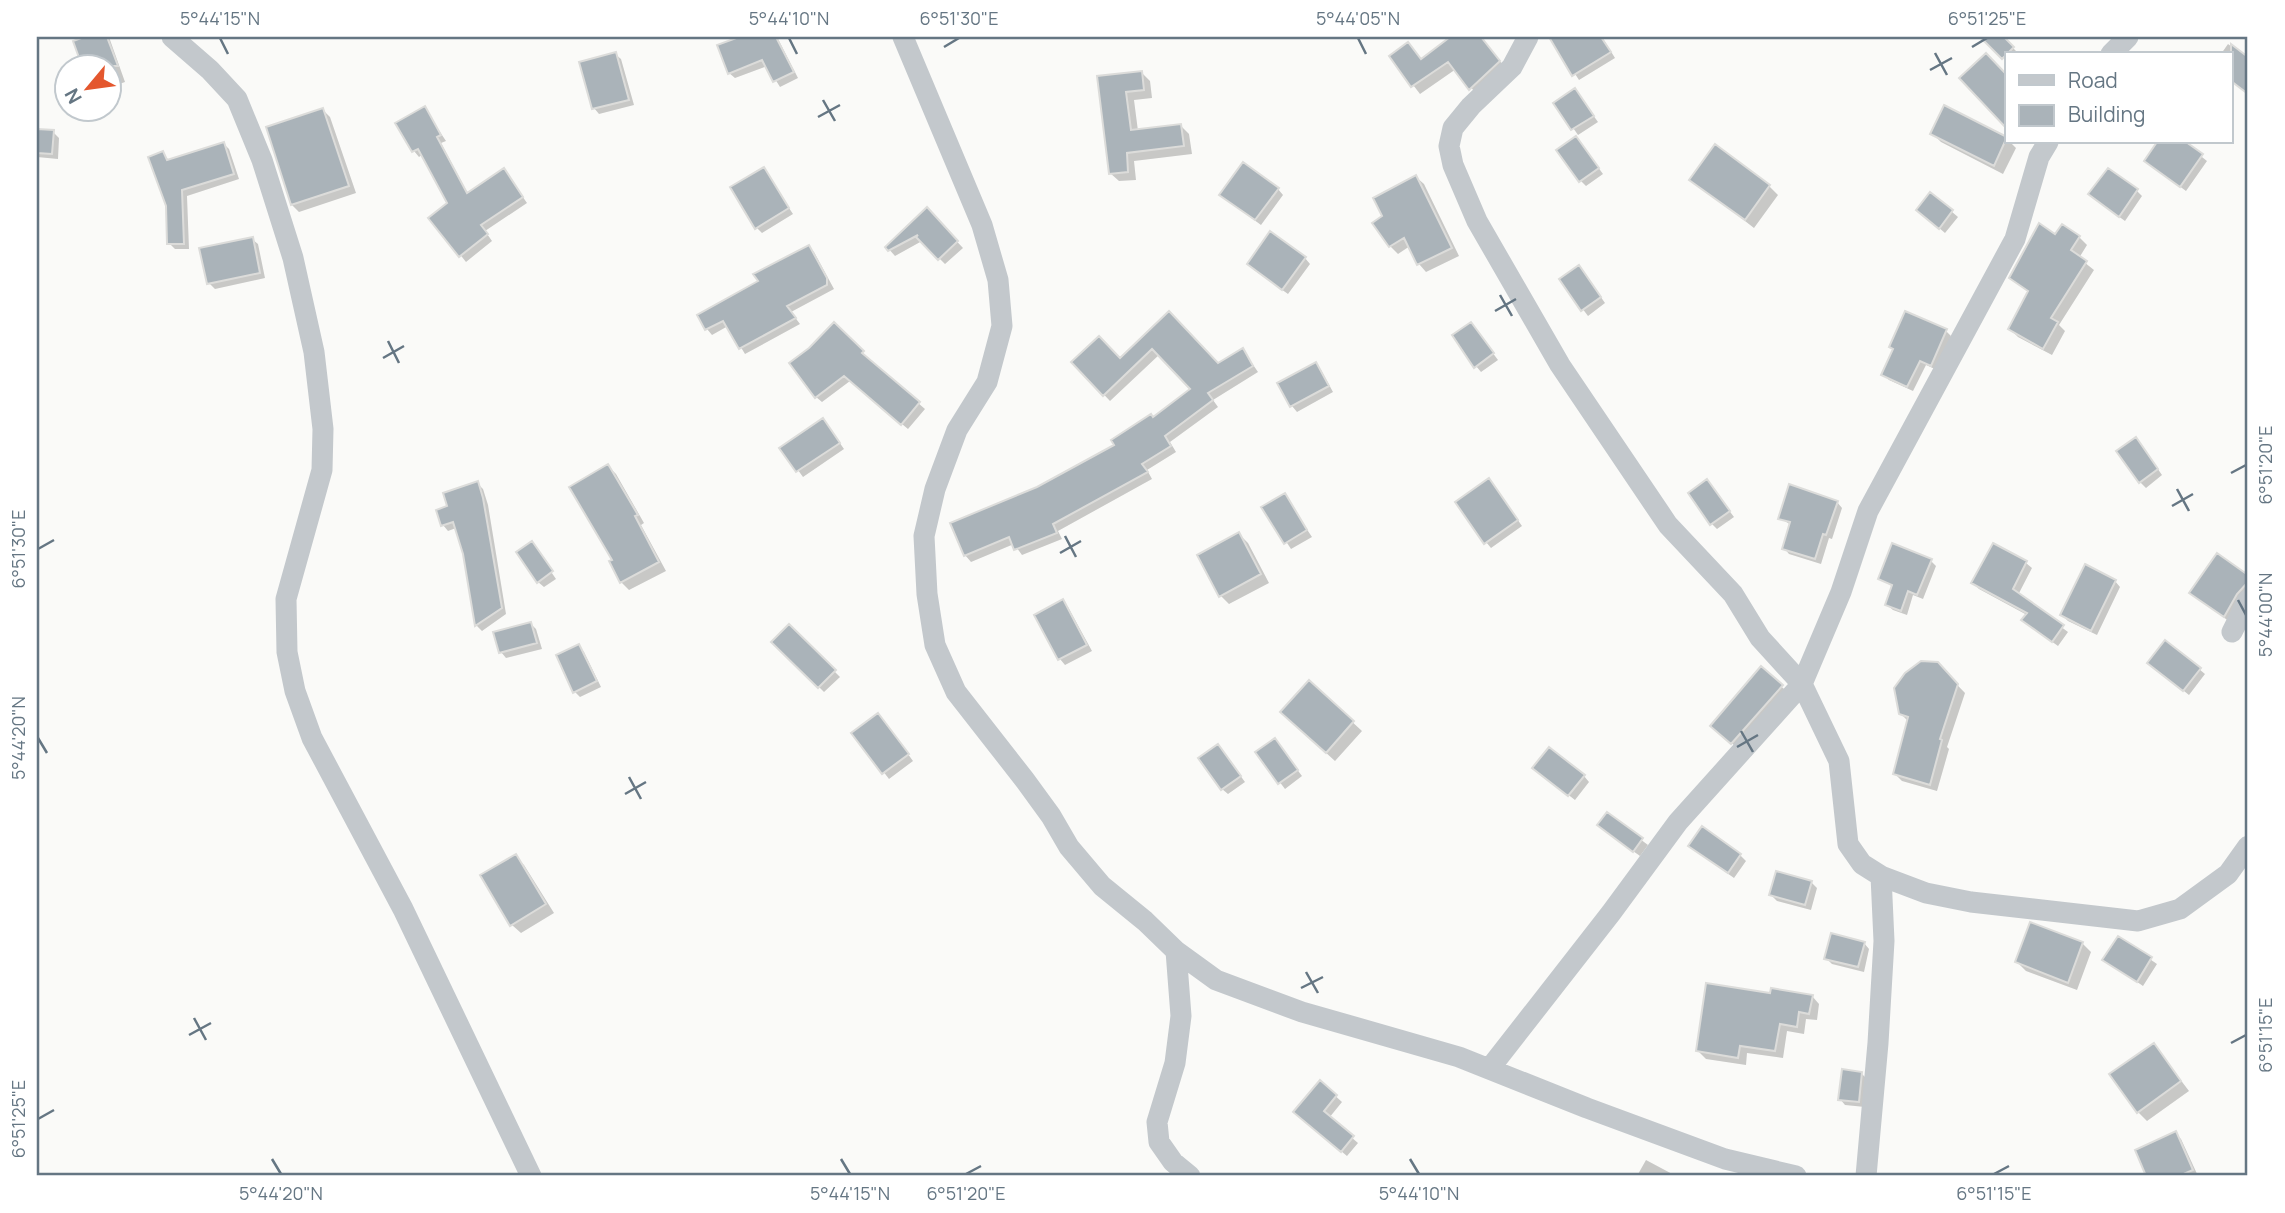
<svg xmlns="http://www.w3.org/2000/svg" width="2285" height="1213" font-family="Manrope,sans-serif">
<rect width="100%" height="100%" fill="#fafaf8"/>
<path fill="#0003" d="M89 37H109L125 82 108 88V66H84L75 42Z
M753 37H777L798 78 780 87 767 66 735 78 729 73 737 45Z
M1453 37H1481L1506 69 1478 96 1456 69 1420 94 1391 56 1408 44 1422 60Z
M1551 37H1602L1615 58 1579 80Z
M1983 37H2002L2018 53 2007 54V61Z
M2228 44 2248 59V93L2231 81V54H2221Z
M615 54 621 59 634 105 599 114 594 108Z
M1141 72 1150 81 1152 98 1134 100 1138 131 1181 126 1189 134 1192 154 1134 161 1136 180 1119 181 1110 173 1099 78Z
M1575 90 1598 122 1578 135 1556 103Z
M1945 107 2007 139V142H2010L2016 148 2003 174 1941 142 1932 133Z
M424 108 446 141 441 143 468 194 504 170 527 203 485 231 492 241 466 262 431 218 449 203 423 154 419 157 414 151Z
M323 110 330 117 356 193 299 212 292 205Z
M37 131 53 132 59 138 58 159 37 157Z
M2160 142H2183L2207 161 2186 191 2146 161Z
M224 144 229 149 239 179 187 196 189 249H175L169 243 163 153 169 161Z
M1581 144 1603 174 1586 186 1580 180Z
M763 169 793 214 762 233 757 228Z
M1416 177 1424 184 1459 256 1426 272 1419 264 1410 246 1398 254 1390 246 1385 216Z
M1692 180 1769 186 1778 195 1754 228Z
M1278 189 1283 195 1261 225 1227 200Z
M2137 191 2142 196 2125 221 2096 200Z
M1931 194 1958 217 1945 233 1924 215Z
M927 210 963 248 945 264 922 241 895 256 887 247Z
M2056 236 2079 237 2087 245 2079 258 2094 270 2059 325 2065 331 2052 355 2018 337 2010 329 2029 292 2011 278Z
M252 239 258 244 265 278 215 289 209 283Z
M809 247 814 252 834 289 791 312 800 324 745 354 728 326 712 335 707 329 699 315 760 281Z
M1305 258 1310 264 1288 294 1254 270Z
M1584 273 1605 303 1588 316 1561 280Z
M1169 314 1218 365 1243 350 1258 372 1213 400 1218 407 1170 442 1176 452 1147 470 1152 479 1058 531 1062 539 1022 555 1014 544 971 562 965 555 1038 489 1117 446 1193 390 1160 354 1110 401 1073 362 1120 360Z
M834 324 868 358 867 359 925 409 908 429 850 381 822 402 816 397 810 349Z
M1471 324 1498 360 1481 372 1476 366Z
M1946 331 1951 336 1937 370 1926 365 1913 391 1889 380 1883 374 1895 350Z
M1316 364 1321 370 1333 392 1297 412 1292 406Z
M828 426 844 449 803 477 782 448Z
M2141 445 2162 475 2146 488 2140 482Z
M608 466 616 474 644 523 641 525 666 571 629 590 621 582 614 560Z
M1707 481 1734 517 1717 529 1712 524Z
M477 483 483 489 488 505 506 614 482 631 477 626 465 554 456 528 448 531 443 525 449 507Z
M1494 486 1522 526 1491 548 1486 542Z
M1284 495 1312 537 1291 549 1264 508Z
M1837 502 1842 508 1832 539 1829 538 1821 564 1789 554 1784 548 1791 525 1780 518Z
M1239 534 1248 543 1269 583 1229 604 1220 595Z
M1993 545 2026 563 2032 568 2018 595 2068 632 2058 646 2029 625 2027 615 1979 589 1973 583Z
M534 547 556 579 544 587 538 582Z
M2217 555 2248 577V594L2230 622 2191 593Z
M1931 561 1936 566 1923 599 1913 595 1907 615 1893 610 1887 605 1893 587 1880 578Z
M2115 581 2120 587 2097 635 2068 621 2062 615Z
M1063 602 1068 607 1092 651 1065 665 1060 659 1037 616Z
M531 624 536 629 542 649 506 658 501 652Z
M789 626 840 677 824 692 774 642Z
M579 646 584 652 601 687 580 697 575 692Z
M1937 664 1965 693 1947 747 1949 749 1937 791 1902 781 1895 774 1909 722 1900 713Z
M2155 668 2199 669 2205 674 2189 695Z
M1761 669 1791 695 1741 751 1722 735Z
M1309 682 1362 731 1335 761 1291 721Z
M884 721 913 761 889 779 854 733Z
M1275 740 1302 776 1285 789 1258 753Z
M1223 752 1245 782 1228 794 1222 789Z
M1540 773 1584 776 1589 782 1575 800Z
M1608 815 1648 845 1640 856 1605 831Z
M1696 851 1740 855 1746 861 1734 878Z
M515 856 524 865 554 913 521 933 512 925Z
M1811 882 1817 888 1811 910 1777 901 1771 895Z
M2119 938 2157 964 2143 986 2105 960Z
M1864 943 1869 949 1864 972 1832 964 1826 958Z
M2082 943 2091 952 2077 990 2026 971 2017 962Z
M1772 995 1812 996 1819 1004 1817 1020 1806 1019 1804 1034 1787 1031 1783 1058 1747 1053 1746 1065 1706 1059 1698 1051Z
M2154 1045 2189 1091 2147 1121 2138 1112Z
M1861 1073 1867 1079 1865 1107 1845 1105 1840 1099Z
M1320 1082 1342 1102 1329 1118 1358 1143 1347 1156 1301 1118Z
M2175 1133 2181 1139 2198 1176H2148L2137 1151Z
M1646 1160 1676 1176H1677H1637Z"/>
<path fill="#aab3b9" stroke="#dcdcda" stroke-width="2" d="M84 37H107L118 66H82L73 41Z
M739 37H776L794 72 773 82 762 60 728 74 717 45Z
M1450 37H1481L1500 61 1469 90 1448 62 1411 87 1389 56 1408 42 1421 59Z
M1549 37H1601L1611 52 1572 76Z
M1980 37H2004L2014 47 2002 59Z
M2231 44 2248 57V94L2231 81Z
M616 52 629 100 592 109 579 62Z
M1986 53 2007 75V129L1959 78Z
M1142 71 1144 90 1126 92 1131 130 1181 124 1184 146 1127 153 1128 172 1109 174 1097 76Z
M1575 88 1594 116 1571 130 1553 103Z
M1944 105 2007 137 1994 166 1930 134Z
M425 106 441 135 437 137 467 193 504 168 523 197 481 225 488 234 459 257 428 218 447 203 418 149 412 152 395 123Z
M323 108 349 186 291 205 266 127Z
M37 129 54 130 52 154 37 153Z
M1576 136 1599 168 1579 182 1556 150Z
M224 142 234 174 182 190 184 244H167L166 206 148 157 163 151 167 160Z
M2157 142H2186L2203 154 2180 187 2144 161Z
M1715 144 1770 185 1745 220 1689 180Z
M1243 162 1279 188 1255 220 1219 195Z
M764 167 789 208 755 229 730 187Z
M2108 168 2138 189 2119 217 2088 194Z
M1416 175 1452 248 1417 265 1404 238 1389 247 1372 223 1382 216 1373 198Z
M1930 192 1953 210 1939 229 1916 210Z
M927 207 958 241 938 260 916 237 918 235 888 251 885 247Z
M2039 223 2055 234 2062 224 2080 236 2071 250 2087 261 2051 318 2058 322 2043 349 2008 329 2028 291 2009 278Z
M1270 231 1306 257 1282 290 1247 264Z
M253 237 260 273 207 284 199 248Z
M809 245 827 278V285L787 306 796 318 739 349 723 321 705 330 697 315 758 281 753 274Z
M1579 265 1601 297 1581 311 1559 279Z
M1169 311 1218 363 1243 348 1253 366 1208 393 1213 400 1165 436 1171 446 1142 464 1148 472 1053 524 1057 533 1014 550 1009 537 964 556 950 523 1037 487 1114 445 1111 440 1151 414 1153 417 1190 389 1152 349 1103 396 1071 362 1099 336 1120 358Z
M1905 311 1947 329 1931 366 1920 361 1907 387 1881 375 1893 349 1889 347Z
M834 322 864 351 862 353 920 402 901 425 844 376 815 398 789 363 809 348Z
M1471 322 1494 353 1474 368 1452 335Z
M1316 362 1329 386 1290 407 1277 383Z
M823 418 840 443 796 472 779 448Z
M2136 437 2158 469 2139 483 2116 451Z
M608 464 638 515 635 516 659 562 620 583 609 561 612 560 569 487Z
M1489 478 1518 520 1484 544 1455 502Z
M1707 479 1730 511 1710 525 1688 493Z
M478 481 483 498 502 608 475 626 463 554 453 522 441 526 436 510 447 506 443 493Z
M1789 484 1838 501 1826 535 1823 534 1815 559 1782 549 1790 522 1778 519Z
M1285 493 1307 530 1284 544 1261 507Z
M1239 532 1261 574 1219 597 1197 555Z
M532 541 553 571 537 583 516 552Z
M1892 543 1932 559 1917 595 1908 591 1901 611 1885 605 1892 585 1878 579Z
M1993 543 2027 561 2013 589 2064 625 2052 642 2021 620 2027 613 1971 583Z
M2217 553 2248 575V582L2237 594 2224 617 2189 593Z
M2085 564 2116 580 2091 631 2060 615Z
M1063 599 1087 645 1058 660 1034 615Z
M531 622 537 643 499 653 493 632Z
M789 624 836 670 818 688 771 642Z
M2165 640 2201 668 2183 691 2147 663Z
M579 644 597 681 573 693 556 655Z
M1921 661 1938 662 1958 684 1940 739 1942 740 1930 785 1893 774 1908 717 1899 714 1894 688 1905 673Z
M1761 666 1783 685 1731 744 1710 726Z
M1309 680 1354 721 1326 753 1280 712Z
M878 713 909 754 882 774 851 733Z
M1275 738 1298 770 1278 784 1255 752Z
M1218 744 1241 776 1221 790 1198 758Z
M1549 747 1585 775 1568 796 1532 768Z
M1607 812 1643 838 1633 852 1597 825Z
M1702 826 1741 854 1728 873 1688 846Z
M516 854 546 904 510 926 480 875Z
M1776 871 1812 881 1805 905 1769 895Z
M2030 922 2083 942 2068 983 2015 962Z
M1831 933 1865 942 1858 967 1824 959Z
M2118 936 2152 957 2137 982 2102 960Z
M1706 983 1770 993 1771 988 1813 995 1809 1014 1799 1012 1797 1027 1780 1024 1775 1051 1740 1046 1738 1058 1696 1051Z
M2154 1043 2181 1081 2137 1113 2109 1074Z
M1842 1069 1862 1072 1859 1102 1838 1100Z
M1320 1080 1337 1095 1324 1111 1354 1136 1341 1152 1293 1112Z
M2176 1131 2193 1170 2179 1176H2146L2135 1150Z"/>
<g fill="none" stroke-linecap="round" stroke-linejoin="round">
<path stroke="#c3c8cc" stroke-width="21" d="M172 37 210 70 237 99 262 160 293 258 314 352 323 429 322 470 286 599 287 652 295 691 312 738 403 909 531 1176
M903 37 982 225 998 280 1002 326 987 382 957 430 935 489 924 536 927 594 935 645 956 692 1024 779 1051 816 1069 847 1102 886 1145 921 1176 951 1216 980 1302 1012 1459 1057 1587 1108 1725 1159 1796 1176
M1528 37 1512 67 1471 106 1453 128 1449 146 1453 165 1477 221 1560 365 1668 525 1733 594 1760 638 1802 684 1839 761 1848 844 1862 864 1881 876 1926 893 1971 902 2138 921 2180 909 2228 874 2248 846
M2111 54 2128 37
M2232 632 2248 600
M1176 951 1181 1016 1175 1063 1157 1122 1159 1142 1173 1162 1190 1176
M1490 1068 1611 913 1678 822 1802 684 1841 592 1868 511 2015 239 2039 157 2048 142
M1866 1176 1878 1043 1884 941 1881 876"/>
</g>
<path fill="none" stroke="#657683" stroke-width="2.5" d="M220 38 228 54M789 38 797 54M1358 38 1366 54M944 47 959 38M1972 47 1987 38M1935 53 1947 75M1930 70 1952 58M823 100 835 121M818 117 840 105M1500 295 1512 316M1495 311 1516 299M388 341 399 363M383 358 404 346M2231 473 2246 465M2177 489 2189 511M2172 506 2193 494M1065 536 1076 557M38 549 54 540M1060 553 1081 541M2238 600 2246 615M1741 731 1753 752M38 738 47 753M1737 747 1758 735M629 777 641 799M625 794 646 782M1306 972 1318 993M1301 988 1323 977M194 1018 206 1040M189 1035 211 1023M2231 1043 2246 1035M38 1119 54 1110M272 1159 281 1174M841 1159 850 1174M1410 1159 1419 1174M966 1174 981 1166M1994 1174 2009 1166"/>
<rect width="2285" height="1213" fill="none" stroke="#ffffff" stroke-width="77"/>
<rect x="2005" y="52" width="228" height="91" fill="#ffffff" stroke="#c1c8cd" stroke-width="2"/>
<rect x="2019" y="75" width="35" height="10" fill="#c3c8cc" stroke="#c1c8cd" stroke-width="2"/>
<text x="2068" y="88" font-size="21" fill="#657683">Road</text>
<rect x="2019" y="105" width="35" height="21" fill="#aab3b9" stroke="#c1c8cd" stroke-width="2"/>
<text x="2068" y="122" font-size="21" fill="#657683">Building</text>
<g transform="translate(88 88) rotate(241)"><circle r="33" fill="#ffffff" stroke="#c1c8cd" stroke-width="2"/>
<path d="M0-5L12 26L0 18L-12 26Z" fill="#e4572e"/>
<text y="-10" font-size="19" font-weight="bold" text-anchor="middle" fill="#657683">N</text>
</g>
<rect x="38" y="38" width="2208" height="1136" fill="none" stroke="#657683" stroke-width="2.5"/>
<g font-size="18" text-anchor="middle" fill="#657683">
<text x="220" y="25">5°44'15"N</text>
<text x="789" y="25">5°44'10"N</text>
<text x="959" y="25">6°51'30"E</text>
<text x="1358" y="25">5°44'05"N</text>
<text x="1987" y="25">6°51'25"E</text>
<text transform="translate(2266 465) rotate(-90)" y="6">6°51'20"E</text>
<text transform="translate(19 549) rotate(-90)" y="6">6°51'30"E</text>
<text transform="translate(2266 615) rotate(-90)" y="6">5°44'00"N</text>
<text transform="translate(19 738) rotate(-90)" y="6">5°44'20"N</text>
<text transform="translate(2266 1035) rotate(-90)" y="6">6°51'15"E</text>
<text transform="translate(19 1119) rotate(-90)" y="6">6°51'25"E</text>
<text x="281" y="1200">5°44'20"N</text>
<text x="850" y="1200">5°44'15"N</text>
<text x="966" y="1200">6°51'20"E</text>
<text x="1419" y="1200">5°44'10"N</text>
<text x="1994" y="1200">6°51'15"E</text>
</g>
</svg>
